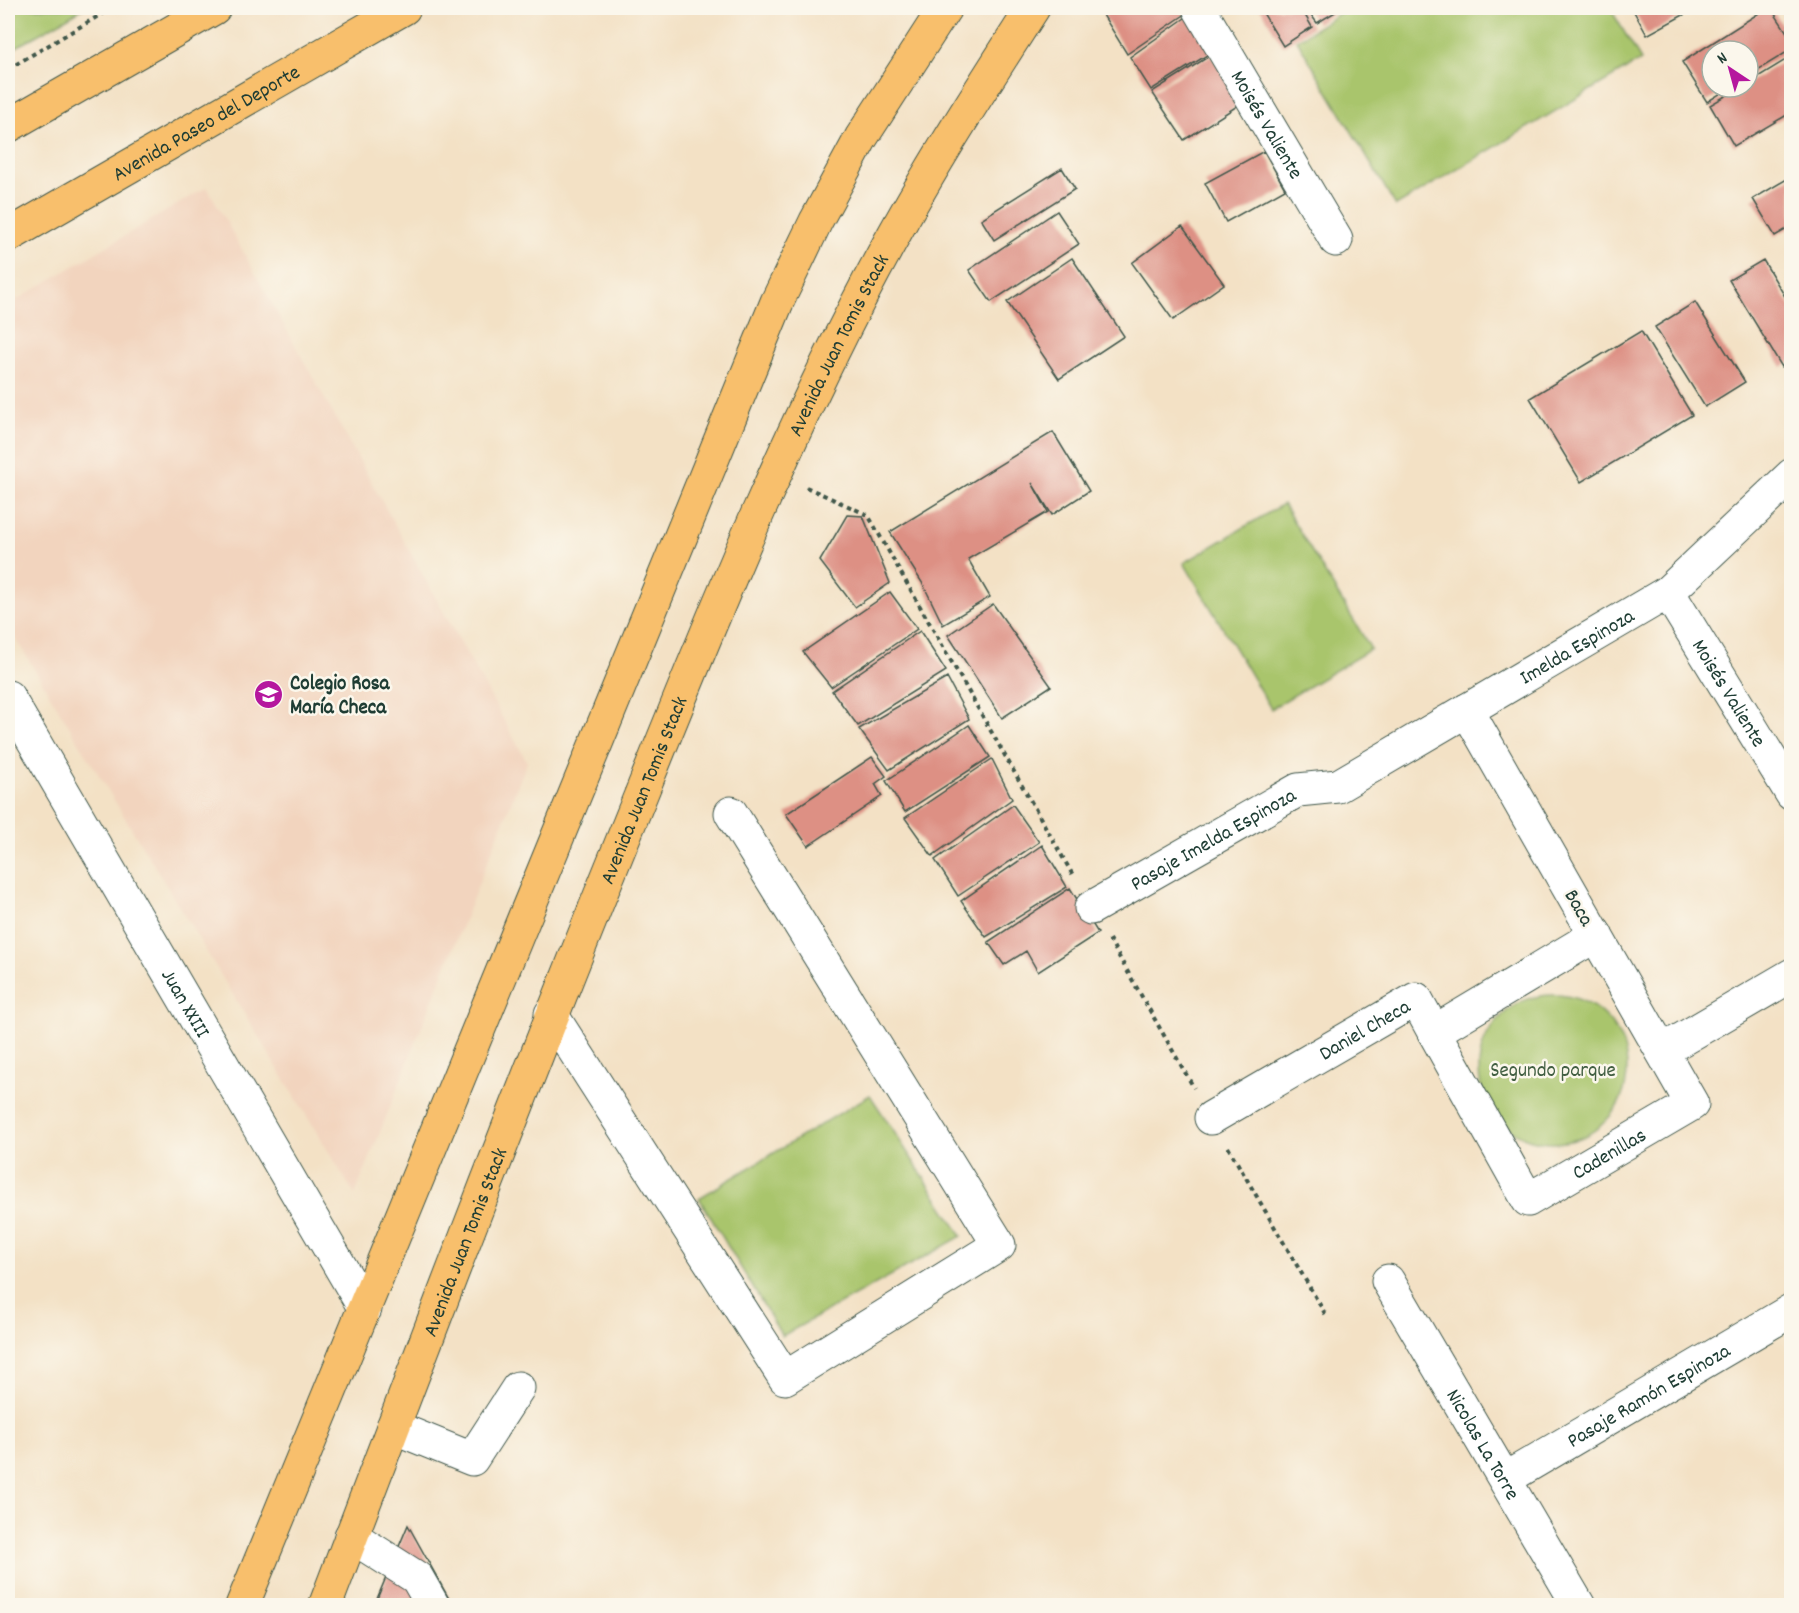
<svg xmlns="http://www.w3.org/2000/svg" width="1799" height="1613" font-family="Dekko,sans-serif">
<rect width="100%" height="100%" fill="#fbf7ec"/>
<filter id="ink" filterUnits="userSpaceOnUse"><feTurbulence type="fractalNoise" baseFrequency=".0167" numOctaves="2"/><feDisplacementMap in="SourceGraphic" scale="12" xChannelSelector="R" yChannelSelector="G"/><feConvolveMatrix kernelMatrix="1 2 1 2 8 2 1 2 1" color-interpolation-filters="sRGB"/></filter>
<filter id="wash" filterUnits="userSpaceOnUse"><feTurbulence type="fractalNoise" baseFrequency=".008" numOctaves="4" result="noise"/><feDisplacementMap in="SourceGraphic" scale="24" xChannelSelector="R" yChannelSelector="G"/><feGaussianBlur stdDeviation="1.35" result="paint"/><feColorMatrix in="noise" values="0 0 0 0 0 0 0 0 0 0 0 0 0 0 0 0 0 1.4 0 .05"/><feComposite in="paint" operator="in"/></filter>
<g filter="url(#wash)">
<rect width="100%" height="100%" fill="#f3e1c5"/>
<path fill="#f2d4be" d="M207 187 527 762 355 1195 8 626V305Z"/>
<path fill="#a9c56c" stroke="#648150" stroke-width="1.5" d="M8 8H84L8 52Z
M1348 8H1610L1641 60 1396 206 1297 40Z
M1283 504 1371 649 1271 709 1184 563Z
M1479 1069a74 74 0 1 1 148 0a74 74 0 1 1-148 0Z
M870 1095 962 1236 782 1336 699 1198Z"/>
<g id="blocks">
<path fill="#dd9084" d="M1112 8H1192L1193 9 1127 54 1103 15Z
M1260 8H1301L1312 27 1283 46Z
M1306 8H1342L1317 23Z
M1632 8H1696L1647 35Z
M1767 8H1771L1792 40V49L1748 76V51H1712V87H1731L1707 102 1682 62Z
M1192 13 1212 52 1151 90 1130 57Z
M1211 55 1242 103 1184 140 1152 92Z
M1792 56V112L1734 146 1710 105 1741 87H1748V83Z
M1264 151 1285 189 1226 222 1205 183Z
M1062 168 1075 189 994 240 981 219Z
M1792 176V226L1775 236 1753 199Z
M1057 211 1079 244 991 302 969 270Z
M1182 226 1224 284 1173 320 1132 263Z
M1072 258 1124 336 1059 379 1007 302Z
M1763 260 1792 308V361L1782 367 1729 280Z
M1695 302 1745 382 1705 407 1655 327Z
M1641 331 1692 415 1581 482 1530 398Z
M1053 432 1089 491 1052 515 1032 483 1048 512 968 559 990 597 943 625 923 584 890 532Z
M847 515 863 516 890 583 855 607 820 561Z
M890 592 917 629 831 687 803 652Z
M993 604 1051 686 1002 718 948 635Z
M920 631 946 671 858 726 832 691Z
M947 678 969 719 889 770 859 729Z
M969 725 990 757 905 812 886 781Z
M872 757 886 776 875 784 882 796 808 846 786 814Z
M992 759 1012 799 932 856 905 818Z
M1013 805 1039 842 958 896 935 860Z
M1042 845 1067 887 986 937 961 901Z
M1070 888 1098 933 1038 972 1026 951 1004 965 988 942Z
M408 1525 453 1606H374Z"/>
</g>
</g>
<g filter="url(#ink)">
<use href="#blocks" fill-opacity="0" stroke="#3f564a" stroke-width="1.5"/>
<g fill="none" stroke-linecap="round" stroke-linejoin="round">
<defs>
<g id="minor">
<path id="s1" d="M1199 8 1336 240"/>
<path id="s2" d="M1668 592 1792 794"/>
<path id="s3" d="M8 697 365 1309"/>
<path id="s4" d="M1091 908 1298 790 1338 786 1668 592 1792 475"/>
<path d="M551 1014 785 1378 999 1245 731 813"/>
<path id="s5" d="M1434 1032 1528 1200 1692 1104 1467 710"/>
<path d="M1662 1051 1792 975"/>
<path id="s6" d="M1211 1118 1416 999 1434 1032 1596 935"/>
<path id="s7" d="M1388 1281 1579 1606"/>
<path d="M393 1427 472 1459 518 1388"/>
<path id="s8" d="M1505 1479 1792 1310"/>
<path d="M351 1536 417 1578 433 1606"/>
</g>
<g id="major">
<path d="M8 126 214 8"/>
<path id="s9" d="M8 236 404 8"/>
<path d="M242 1606 777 302 816 221 861 138 945 8"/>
<path id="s10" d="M325 1606C423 1348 521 1090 625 834 706 634 786 430 891 240 935 160 984 84 1033 8"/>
</g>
</defs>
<use href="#minor" stroke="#3f564a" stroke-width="35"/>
<use href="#major" stroke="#3f564a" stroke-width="35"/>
<path stroke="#3f564a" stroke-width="4" stroke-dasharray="4.5 4.5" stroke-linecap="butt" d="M8 69 112 8
M8 183 13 193
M806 487 868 515 1074 877
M1109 939 1194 1088
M1228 1147 1327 1317"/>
<use href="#minor" stroke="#fff" stroke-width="33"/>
<use href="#major" stroke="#f8bf6c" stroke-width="33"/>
</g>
</g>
<defs>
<symbol id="school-disc" viewBox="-11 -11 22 22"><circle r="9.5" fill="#b5179e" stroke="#fbf7ec"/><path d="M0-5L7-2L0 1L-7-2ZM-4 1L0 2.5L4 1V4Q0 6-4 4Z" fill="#fff"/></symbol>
</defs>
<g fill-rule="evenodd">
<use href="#school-disc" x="252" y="678" width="33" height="33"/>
</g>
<g text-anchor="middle" stroke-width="5" stroke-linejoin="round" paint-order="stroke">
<g font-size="21" fill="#1f3d34" stroke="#fbf7ec">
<text dy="7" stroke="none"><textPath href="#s9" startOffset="228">Avenida Paseo del Deporte</textPath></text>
<text dy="7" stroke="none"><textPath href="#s1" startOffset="135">Moisés Valiente</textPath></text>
<text dy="7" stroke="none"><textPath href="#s10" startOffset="1362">Avenida Juan Tomis Stack</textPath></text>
<text dy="7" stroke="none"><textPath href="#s4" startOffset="555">Imelda Espinoza</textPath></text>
<text dy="7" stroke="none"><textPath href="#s2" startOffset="118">Moisés Valiente</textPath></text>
<text dy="7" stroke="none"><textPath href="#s10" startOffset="876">Avenida Juan Tomis Stack</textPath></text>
<text dy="7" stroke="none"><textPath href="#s4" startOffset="140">Pasaje Imelda Espinoza</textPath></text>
<text transform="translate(1580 907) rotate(60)" y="7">Baca</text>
<text dy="7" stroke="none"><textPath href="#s3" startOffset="354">Juan XXIII</textPath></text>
<text dy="7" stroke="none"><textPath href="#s6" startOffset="177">Daniel Checa</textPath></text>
<text dy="7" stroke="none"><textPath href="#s5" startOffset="286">Cadenillas</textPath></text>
<text dy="7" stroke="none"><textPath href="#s10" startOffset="390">Avenida Juan Tomis Stack</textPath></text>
<text dy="7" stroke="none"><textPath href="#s8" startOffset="166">Pasaje Ramón Espinoza</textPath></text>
<text dy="7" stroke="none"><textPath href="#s7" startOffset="189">Nicolas La Torre</textPath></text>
</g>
<g font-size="21" font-weight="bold" fill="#1f3d34" stroke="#fbf7ec" text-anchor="start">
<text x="290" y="689">Colegio Rosa<tspan x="290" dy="24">María Checa</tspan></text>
</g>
<g font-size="21" fill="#425f42" stroke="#fbf7ec">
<text x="1553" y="1076">Segundo parque</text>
</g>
</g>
<rect width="1799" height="1613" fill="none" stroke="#fbf7ec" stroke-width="30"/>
<g transform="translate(1730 69) rotate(324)"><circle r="28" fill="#fbf7ec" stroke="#a3ada2" stroke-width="1.5"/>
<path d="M0-4.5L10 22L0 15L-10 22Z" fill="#b5179e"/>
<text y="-9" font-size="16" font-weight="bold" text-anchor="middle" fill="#1f3d34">N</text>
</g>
</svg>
